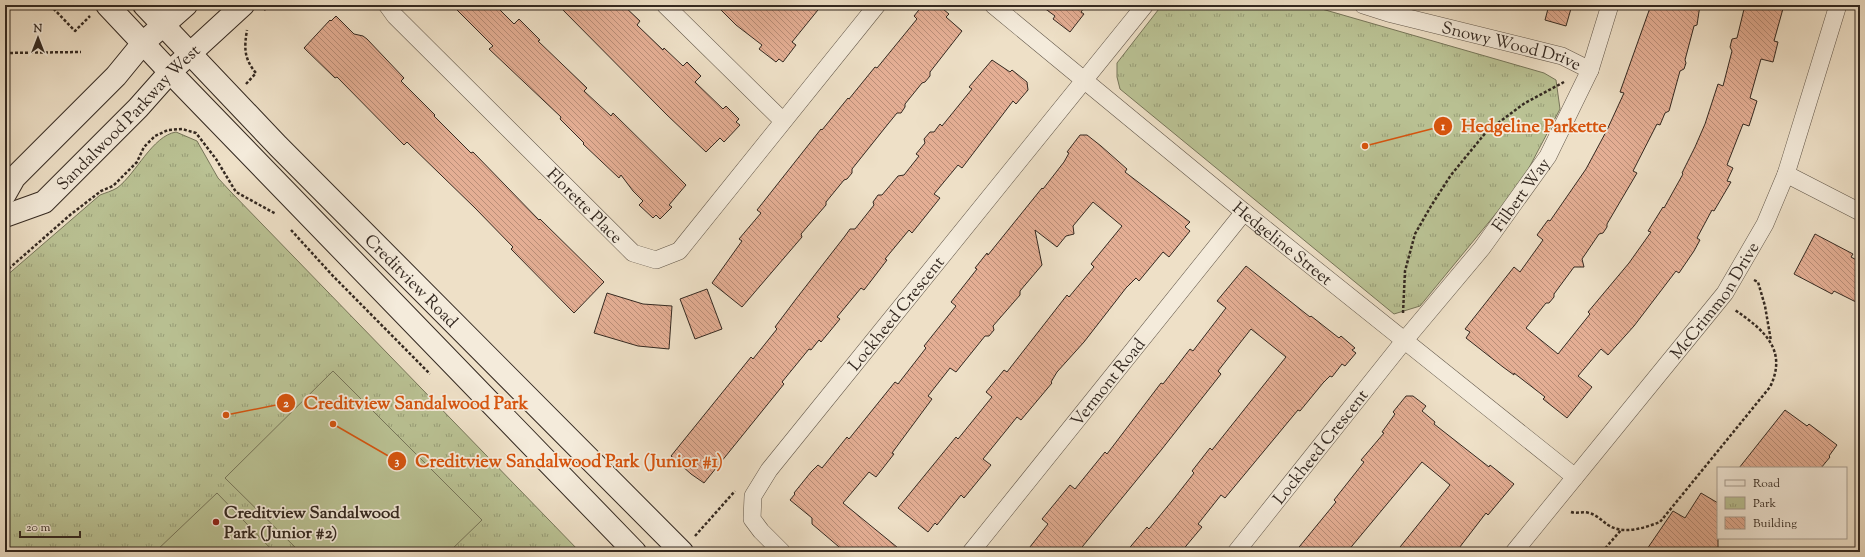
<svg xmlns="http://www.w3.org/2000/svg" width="1865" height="557" font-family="'Sorts Mill Goudy',serif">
<defs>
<pattern id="park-tufts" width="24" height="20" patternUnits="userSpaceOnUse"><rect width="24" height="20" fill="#bac294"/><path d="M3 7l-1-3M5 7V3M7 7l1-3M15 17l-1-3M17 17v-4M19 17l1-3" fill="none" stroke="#989e78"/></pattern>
<pattern id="building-back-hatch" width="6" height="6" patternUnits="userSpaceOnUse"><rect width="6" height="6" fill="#e4ae94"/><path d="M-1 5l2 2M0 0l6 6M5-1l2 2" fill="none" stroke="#ba8e78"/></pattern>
</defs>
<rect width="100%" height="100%" fill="#eee0c7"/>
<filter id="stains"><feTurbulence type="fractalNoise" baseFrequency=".005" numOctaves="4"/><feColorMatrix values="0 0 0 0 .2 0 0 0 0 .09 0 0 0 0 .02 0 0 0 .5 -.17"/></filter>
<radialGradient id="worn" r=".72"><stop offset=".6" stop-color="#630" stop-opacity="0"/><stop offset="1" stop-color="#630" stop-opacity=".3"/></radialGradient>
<path fill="url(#park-tufts)" stroke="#77765a" d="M1162 5H1308L1544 73 1556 80 1560 109 1521 183 1420 306 1394 314 1120 89 1117 77V63Z
M176 132 197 141 218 178 230 191 580 552H5V277L100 195C105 193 112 191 117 188 136 174 152 136 176 132Z"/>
<path fill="#bac294" stroke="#77765a" d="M333 371 482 520 449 552H300L225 478Z
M217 493 274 552H155Z"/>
<path fill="url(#building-back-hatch)" stroke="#342921" d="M452 5H495L514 24 519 19 540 40 538 41 587 88 584 91 611 116 613 113 686 185 669 205 672 207 660 219 656 215 653 218 639 205 643 201 633 191 621 175 619 178 583 144 584 143 560 119 561 117 489 49 493 46Z
M558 5H623L640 21 637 25 663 50 664 48 683 66 687 62 701 76 695 82 723 109 726 106 739 119 736 122 740 125 724 142 720 138 706 152 667 115Z
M716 5H822L792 42 796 45 783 62 779 59 776 62 759 49 762 45 736 25Z
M923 5H938L949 14 946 17 962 31 930 72V76L925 82 922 83 905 104V107L901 113H897L888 124 852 169V173L847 179 844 180 826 202V205L801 234 802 237 742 307 712 283 742 241 739 239 761 213 757 210 821 129 822 130 848 98 849 99 875 67 877 68 917 19 914 16Z
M1040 5H1086L1081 12 1084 14 1070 32 1053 19 1055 16Z
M1549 5H1572L1566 26 1545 20Z
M1651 5H1700L1697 25 1694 26 1685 60 1686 63 1684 69 1680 71 1669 111 1665 113 1660 125 1657 124 1633 171 1637 173 1607 224V227L1603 233 1599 234 1582 259 1584 267H1574L1554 294V297L1549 303H1546L1526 328 1558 354 1590 314 1588 312 1629 263 1651 232 1648 231 1663 207 1664 208 1683 174 1682 173 1695 147 1705 124 1718 84 1723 86 1732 51 1730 47 1732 39 1737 38 1745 5H1784L1774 41 1778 42 1773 62 1761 59 1750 98 1757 101 1749 126 1743 124 1727 165 1733 168 1727 181 1731 182 1714 211 1712 210 1697 238 1700 240 1694 251 1679 273 1676 271 1634 326 1608 355 1601 349 1578 376 1592 387 1567 418 1543 399 1545 397 1514 373V375L1503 367 1466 338 1470 332 1465 329 1514 267 1520 272 1543 240 1537 235 1548 220 1550 221 1586 169 1607 130 1624 93 1620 92Z
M336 16 354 34 363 36 367 39 404 78 401 81 435 115 434 116 471 153 473 152 539 220 540 219 604 282 574 313 511 249 513 247 475 208 407 142 404 145 337 77 335 78 304 48 330 20 331 21Z
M992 60 1010 72 1012 70 1027 82 1028 90 1016 104 1013 101 962 168 958 165 934 194 940 198 912 233 909 230 885 259 887 260 864 290 861 288 837 317 840 319 821 342 819 340 811 350 809 349 782 382 784 384 704 483 691 474 671 456 751 357 753 359 777 329 775 327 796 299 845 236 850 229H855L874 205 873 202 878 195H882L898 176 904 175 919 156 916 154 925 143 924 139 930 132H934L940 124 942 126 972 89 969 87Z
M1080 135H1087L1101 146 1127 169 1125 172 1190 222 1185 227 1190 231 1169 257 1163 252 1139 281 1136 278 1126 288 1084 342 1057 372 1051 382 1052 383 1021 420 1017 417 983 459 991 465 964 498 961 495 937 525 935 523 928 532 898 508 956 437 958 439 992 397 986 392 1004 370 1007 372 1067 295 1069 297 1094 267 1091 264 1122 226 1093 202 1073 226 1074 234 1066 236 1057 247 1035 230 1042 265 1020 291V295L993 326 994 330 989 336H985L956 372 950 368 928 396 932 399 892 453 894 454 876 477 869 472 843 503 903 552H845L812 524V518L790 500 795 494 794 493 811 472 818 465 822 468 847 437 849 439 895 382 898 384 926 348 924 346 956 306 951 302 977 269 975 268 987 253 988 255 1042 188 1043 189 1064 162 1069 153 1067 152Z
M1815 234 1853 254 1851 257 1860 262V304L1834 291 1832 294 1794 274Z
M1246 266 1310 317 1311 316 1339 338 1341 336 1355 348 1352 350 1356 353 1345 366 1342 364 1332 377 1330 376 1323 383 1300 411 1298 410 1225 498 1221 495 1198 524 1202 527 1181 552H1126L1147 527 1149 529 1172 501 1194 473 1192 471 1210 448 1212 450 1286 357 1251 329 1218 371 1221 374 1162 449 1078 552H1026L1048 524 1042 519 1070 485 1075 489 1105 452 1107 454 1161 383 1163 384 1190 349 1193 351 1226 308 1217 301Z
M707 289 722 329 695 339 680 299Z
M607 293 643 304 672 306 669 349 638 346 594 333Z
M1406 396H1413L1426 406 1422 411 1435 422 1434 424 1489 467 1490 465 1514 484 1488 515 1486 513 1456 552H1396L1450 485 1422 462 1347 552H1295L1336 502 1334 500 1364 462 1361 460 1384 433 1382 432 1395 414 1393 412Z
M1785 410 1807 426 1809 424 1837 445 1829 456 1830 457 1821 468H1739Z
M1701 493 1718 503V552H1645L1673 511 1685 518Z"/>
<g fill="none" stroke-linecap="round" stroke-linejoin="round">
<defs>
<g id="minor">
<path id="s1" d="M387 5 395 16 633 253 656 260 679 251 877 5"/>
<path d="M665 5 783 121"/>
<path id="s2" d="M993 5 1244 212 1575 477"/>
<path id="s3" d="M1363 5 1388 13 1562 56 1590 70"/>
<path d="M1786 174 1860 212"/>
<path id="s4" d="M782 552 761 531 752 519 753 496 769 470 1145 5"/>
<path id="s5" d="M971 552 1244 212"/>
<path id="s6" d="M1236 552 1404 341 1482 248 1548 156 1590 70 1610 5"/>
<path id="s7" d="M1514 552 1725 293 1765 224 1786 174 1838 5"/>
</g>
<g id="secondary">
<path d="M107 5 170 72 635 552"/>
<path id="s8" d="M144 5 278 146 682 552"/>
<path d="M5 194 14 178 116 76 143 43 186 5"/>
<path id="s9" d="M5 216 44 202 138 108 170 72 243 5"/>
</g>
</defs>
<use href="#minor" stroke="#62574a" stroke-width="18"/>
<use href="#secondary" stroke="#342921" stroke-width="24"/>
<path stroke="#342921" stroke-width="2.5" stroke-dasharray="3 2" stroke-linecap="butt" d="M50 5 75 31 90 16
M362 5 365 8 370 6
M264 10 269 5
M5 53 81 52
M246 84 256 73C244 59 244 48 247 30
M291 230 333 276 430 374
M5 272 70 215 101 191 113 186 137 162 144 147 155 136 168 130 182 129 196 133 216 159 236 192 276 214
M1754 280 1758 282 1765 306 1771 341
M1403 313 1405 271 1415 234 1431 206 1451 175 1487 131 1525 103 1564 82
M1571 512C1577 514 1583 511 1589 513 1597 515 1602 521 1608 525 1624 535 1644 528 1660 522L1770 387C1788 350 1764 330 1735 310
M695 536 735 491
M1602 552 1621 530"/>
<use href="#minor" stroke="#f4ebdb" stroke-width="17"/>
<use href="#secondary" stroke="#f4ebdb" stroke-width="22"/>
</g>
<circle fill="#8f2418" stroke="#f4ebdb" stroke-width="1.5" cx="216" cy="522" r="4"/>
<g text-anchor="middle" stroke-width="3.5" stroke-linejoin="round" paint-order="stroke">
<g font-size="17" fill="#342921" stroke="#f4ebdb">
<text dy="6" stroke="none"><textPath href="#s3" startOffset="154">Snowy Wood Drive</textPath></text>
<text dy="6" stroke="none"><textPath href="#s9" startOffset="161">Sandalwood Parkway West</textPath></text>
<text dy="6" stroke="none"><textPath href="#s6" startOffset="457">Filbert Way</textPath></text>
<text dy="6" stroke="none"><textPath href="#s1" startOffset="282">Florette Place</textPath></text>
<text dy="6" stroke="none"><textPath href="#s2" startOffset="375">Hedgeline Street</textPath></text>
<text dy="6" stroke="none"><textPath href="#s8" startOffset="384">Creditview Road</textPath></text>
<text dy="6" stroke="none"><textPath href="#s7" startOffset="322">McCrimmon Drive</textPath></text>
<text dy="6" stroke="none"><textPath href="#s4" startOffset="300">Lockheed Crescent</textPath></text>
<text dy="6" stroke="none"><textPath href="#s5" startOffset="218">Vermont Road</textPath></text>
<text dy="6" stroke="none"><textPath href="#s6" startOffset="135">Lockheed Crescent</textPath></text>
</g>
<g font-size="17" font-weight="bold" fill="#342921" stroke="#f4ebdb" text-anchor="start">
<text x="224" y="518">Creditview Sandalwood<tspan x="224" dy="20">Park (Junior #2)</tspan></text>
</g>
</g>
<path fill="none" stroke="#d6540e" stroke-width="1.5" d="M1365 146L1443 126M226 415L286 403M333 424L397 461"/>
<g fill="#d6540e" stroke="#f4ebdb" stroke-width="1.5">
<circle cx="1365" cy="146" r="4"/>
<circle cx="226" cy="415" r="4"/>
<circle cx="333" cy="424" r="4"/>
<circle cx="1443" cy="126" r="10"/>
<circle cx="286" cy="403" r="10"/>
<circle cx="397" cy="461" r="10"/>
</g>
<g font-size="12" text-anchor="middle" font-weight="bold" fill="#fff">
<text x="1443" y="130">1</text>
<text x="286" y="407">2</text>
<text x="397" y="465">3</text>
</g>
<g font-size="18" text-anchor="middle" font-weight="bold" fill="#d6540e" stroke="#f4ebdb" stroke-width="3.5" stroke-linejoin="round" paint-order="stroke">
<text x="1534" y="132">Hedgeline Parkette</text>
<text x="416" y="409">Creditview Sandalwood Park</text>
<text x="569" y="467">Creditview Sandalwood Park (Junior #1)</text>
</g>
<rect width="1865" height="557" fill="none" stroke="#eee0c7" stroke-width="20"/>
<rect x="6" y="6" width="1853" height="545" fill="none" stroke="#342921" stroke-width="2"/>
<rect x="10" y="10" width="1845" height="537" fill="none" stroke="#342921"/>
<rect x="1717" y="467" width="130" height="72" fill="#f4ebdb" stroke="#a79d91"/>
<rect x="1725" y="480" width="20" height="6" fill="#f4ebdb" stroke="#a79d91"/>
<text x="1753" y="487" font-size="12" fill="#342921">Road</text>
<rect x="1725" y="497" width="20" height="12" fill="url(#park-tufts)" stroke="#a79d91"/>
<text x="1753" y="507" font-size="12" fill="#342921">Park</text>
<rect x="1725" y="517" width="20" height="12" fill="url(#building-back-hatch)" stroke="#a79d91"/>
<text x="1753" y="527" font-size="12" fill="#342921">Building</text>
<g transform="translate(38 38)" stroke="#f4ebdb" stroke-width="3" paint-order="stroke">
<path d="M0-3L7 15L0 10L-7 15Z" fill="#342921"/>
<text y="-6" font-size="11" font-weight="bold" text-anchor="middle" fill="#342921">N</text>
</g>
<path d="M20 531v6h60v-6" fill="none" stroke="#342921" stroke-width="2"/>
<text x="26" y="531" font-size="12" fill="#342921" stroke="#f4ebdb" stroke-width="3" paint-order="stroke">20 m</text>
<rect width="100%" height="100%" filter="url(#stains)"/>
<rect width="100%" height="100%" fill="url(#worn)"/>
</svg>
